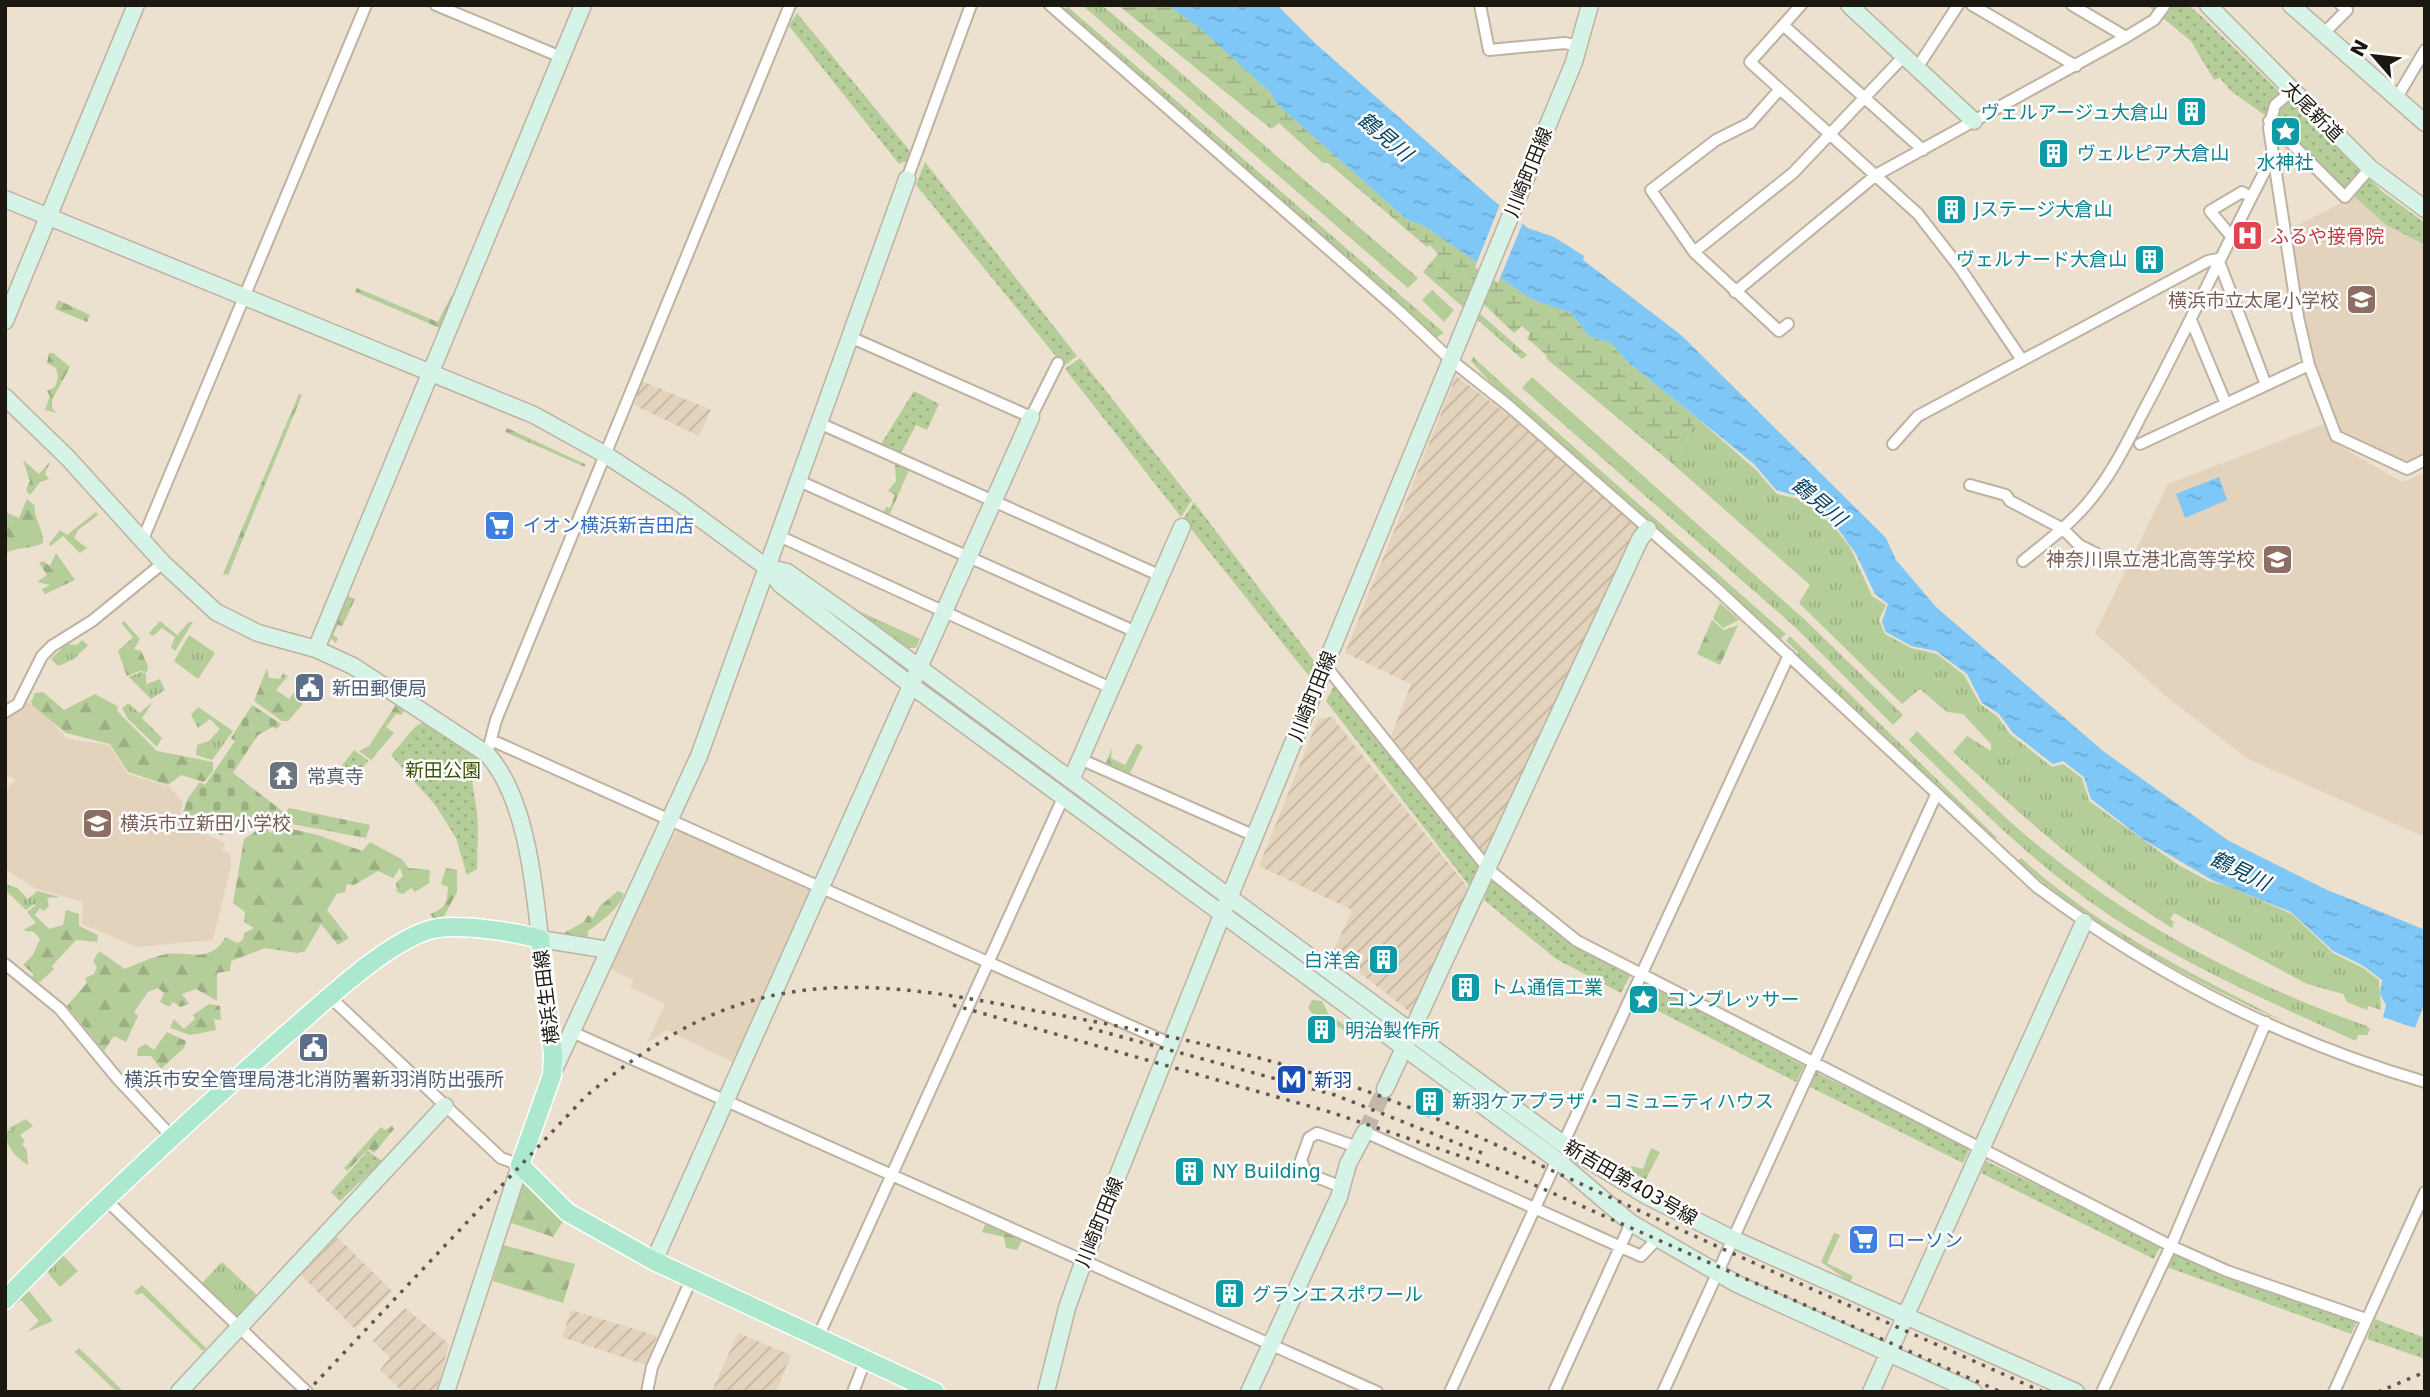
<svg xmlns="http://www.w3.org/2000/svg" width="2430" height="1397" font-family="'DejaVu Sans','Noto Sans JP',sans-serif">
<defs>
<pattern id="industrial-furrows" width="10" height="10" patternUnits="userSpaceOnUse" patternTransform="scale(1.75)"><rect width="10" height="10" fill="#e4d3bc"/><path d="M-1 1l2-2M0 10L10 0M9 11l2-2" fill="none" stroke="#c3b4a1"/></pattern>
<pattern id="grass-tufts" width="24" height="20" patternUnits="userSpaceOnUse" patternTransform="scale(1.75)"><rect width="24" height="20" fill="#b5cd99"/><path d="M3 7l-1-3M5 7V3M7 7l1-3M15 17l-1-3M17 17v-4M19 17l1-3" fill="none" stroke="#9baf83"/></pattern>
<pattern id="forest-firs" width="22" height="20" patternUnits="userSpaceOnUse" patternTransform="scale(1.75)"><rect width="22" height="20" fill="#b5cd99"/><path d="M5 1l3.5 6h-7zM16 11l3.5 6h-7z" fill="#9baf83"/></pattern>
<pattern id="wetland-marsh" width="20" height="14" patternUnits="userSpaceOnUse" patternTransform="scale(1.75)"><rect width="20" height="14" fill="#b5cd99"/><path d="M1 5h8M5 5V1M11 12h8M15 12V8" fill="none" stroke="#9baf83"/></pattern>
<pattern id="cemetery-stones" width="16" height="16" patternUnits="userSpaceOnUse" patternTransform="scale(1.75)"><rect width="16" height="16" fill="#b5cd99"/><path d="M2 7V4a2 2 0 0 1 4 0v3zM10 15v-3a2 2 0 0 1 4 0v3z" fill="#9baf83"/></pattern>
<pattern id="park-dots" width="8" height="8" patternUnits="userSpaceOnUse" patternTransform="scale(1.75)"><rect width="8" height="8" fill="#b5cd99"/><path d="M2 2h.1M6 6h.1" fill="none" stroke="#9baf83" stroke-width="1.8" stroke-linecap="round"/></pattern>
<pattern id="water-ripples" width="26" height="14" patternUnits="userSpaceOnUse" patternTransform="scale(1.75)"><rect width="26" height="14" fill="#7ec7f6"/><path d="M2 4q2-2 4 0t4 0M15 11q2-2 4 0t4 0" fill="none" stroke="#6caad2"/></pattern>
</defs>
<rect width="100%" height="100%" fill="#ece0cf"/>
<path fill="#e4d3bc" d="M2349 190 2386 225 2425 245V452L2403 464 2342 431 2308 356 2289 230 2339 204Z
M2327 423 2333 442 2402 482 2425 473V837L2248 759 2169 699 2095 633 2168 484Z
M24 701 36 706 68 739 109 745 128 774 169 787 183 802 180 815 199 831 225 843 222 850 230 853 231 866 213 940 137 947 82 924 83 902 34 888 5 869V789L16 780 5 774V716Z
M677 830 813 889 735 1063 667 1030 647 1043 665 1004 630 987 634 981 608 968Z"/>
<path fill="url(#industrial-furrows)" d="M1456 376 1515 420 1638 528 1487 858 1391 736 1411 684 1345 653Z
M642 381 711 410 699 436 634 405Z
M1332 717 1472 893 1414 1015 1333 952 1352 910 1259 866 1318 719Z
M337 1237 392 1291 355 1329 301 1275Z
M405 1308 449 1344 436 1392H403L380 1370 390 1358 373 1341Z
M571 1310 657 1336 646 1365 562 1337Z
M738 1333 791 1355 776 1392 712 1391Z"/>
<path fill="url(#grass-tufts)" d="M1082 5H1102L1418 278 1408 288Z
M1067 6 1444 333 1436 338 1064 9Z
M1432 290 1454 310 1444 322 1422 300Z
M1473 357 1507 388 1786 634 1779 640 1501 394 1471 361Z
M1532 377 1803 618 1903 715 1893 725 1795 627 1522 388Z
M1697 418 1756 470 1777 494 1803 500 1834 527 1850 547 1872 596 1886 605 1879 620 1885 634 1911 648 1937 654 1964 675 1980 704 1998 717 2010 734 2052 767 2063 764 2082 778 2089 801 2177 864 2208 881 2230 887 2292 914 2333 953 2363 968 2379 980 2381 1010 2368 1006 2367 1010 2347 1002 2343 994 2307 984 2174 913 2170 919 2174 922 2172 928C2089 876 2025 819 1953 752L1967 736 1991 751V744L1963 714 1947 712 1920 689 1902 704 1799 603 1810 585 1674 465Z
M1720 603 1739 620 1723 628 1713 618Z
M859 611 920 639 916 648H908Z
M189 635 215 653 198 679 174 661Z
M1790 636 1997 838 1994 840 1796 655 1798 652 1786 641Z
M82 640 88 645 74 659 58 666 51 659 66 644 77 645Z
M141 672 146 673V684L160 679 165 690 151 699 129 677Z
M153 702 142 718 162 738 157 747 128 719 122 708 129 703 139 713Z
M198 707 233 731 212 760 196 755 197 745 209 741 220 729 210 719 198 728 191 715Z
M1917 731C1960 773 2002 818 2050 855 2143 929 2254 987 2367 1026L2370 1029 2367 1035H2358L2356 1041C2272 1003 2187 966 2109 915 2035 866 1973 801 1909 740Z
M2021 858C2102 931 2190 972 2285 1022 2188 980 2098 930 2017 861Z
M5 884 17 888 28 899 37 891 60 897 47 898 49 906 44 911 34 904 26 910 5 890Z
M26 1119 33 1126 20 1135 25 1141 22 1144 27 1151 28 1165C15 1157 5 1145 5 1131H10L9 1128Z
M60 1252 78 1271 60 1287 44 1268Z
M222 1262 257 1295 238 1317 202 1283Z
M142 1285 206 1348 203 1351 142 1293 137 1295 134 1292Z"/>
<path fill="url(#forest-firs)" d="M357 288 438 322 451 296 454 297 440 328 355 292Z
M58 300 90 315 87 322 55 309Z
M49 353H53L70 367 52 400V409L58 413 45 410 50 396 47 391 55 387 58 377 56 368 47 363Z
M299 394 302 395 228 575 223 574Z
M507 428 585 464V467L505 432Z
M23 460 39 474 50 462 45 474 49 479 40 482 30 495 26 490 30 481Z
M895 464 909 470 889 516 883 514 886 507 890 508 895 495 888 491 896 481Z
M27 499 35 506C33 519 44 528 43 543 30 550 16 546 5 554V512L19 518Z
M96 512 98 515 78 530 74 538 87 548 80 553 63 536 51 546 49 544 60 530 67 535Z
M56 553 75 580 45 594 42 589 50 585 37 582 47 575 39 563 43 561 50 566Z
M346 595 355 599 342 627 338 625 333 635 338 638 336 643 329 637Z
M1712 620 1724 630 1738 625 1720 665 1697 654Z
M124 621 140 639 134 649 141 651 148 666 147 672 140 671 127 676 118 651 133 637 121 623Z
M160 621 177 635 189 622H193L175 651 171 647 175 637 162 628 153 636 149 633Z
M267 668 269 678 280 679 283 673 288 676 276 690 289 699 302 684 304 687 295 697 303 704 288 721H282L254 701Z
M43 692 64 710 95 694 117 706 118 712 157 751 213 762V771L204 782 181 775 168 785 128 772 110 744 66 733 33 706 31 702 35 693Z
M397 703 412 714 405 710 401 715 396 714 386 727 394 733 371 760 359 751 369 746Z
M1137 743 1143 746 1129 775 1106 763 1112 748 1111 758 1125 765Z
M265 825 270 833 278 826 318 835 362 851 370 842 403 860 408 868 430 870 429 883 415 892 411 888 403 894 397 892 396 883 403 876 400 868 393 878 378 871 354 885 347 884 345 892 336 894 327 910 349 938 338 945 321 924 305 951 297 953 265 948 231 961 230 971 217 973V1001L196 989 182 994 189 1004 180 1007 173 1002 169 1007 160 1002 164 993 158 988 148 992 134 1012 138 1016 126 1042 114 1036 104 1051 67 1006 87 983 85 978 94 974 97 967 93 961 99 951 125 969C137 964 150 958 162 955 189 949 208 966 226 937L237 943 243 940 244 933 254 928 244 922 245 912 233 903 244 839Z
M446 868 457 870V892L444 916 434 919 430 914C446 908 447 903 448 887L441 884Z
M618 891 624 894C620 908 597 925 588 931V937L562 934 584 922 588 915 593 918 600 906Z
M36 905 40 908 35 915 49 929 63 925 66 910 79 914V926L98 935 97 942 76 940 52 966 54 969 40 982 30 979 34 974 23 965 33 955 40 939 34 932 23 930 36 923 27 912Z
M1312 1000 1322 1001 1328 1013 1365 1041 1312 1013 1308 1008Z
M209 1004 220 1006 221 1020 214 1019 216 1030 190 1035 170 1028 174 1019 184 1029 195 1019 193 1015Z
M167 1032 186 1041 184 1048 161 1069 151 1056H137L138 1048 146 1044 154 1050Z
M392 1126 394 1129 374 1153 369 1149 347 1171 344 1168 381 1127 385 1130Z
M1651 1148 1660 1152 1646 1179 1633 1174 1631 1166 1643 1169Z
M523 1182 564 1220 553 1237 509 1222 516 1189Z
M987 1220 1024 1237 1017 1250 1006 1248 1004 1237 982 1232Z
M1834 1233 1840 1235 1827 1263 1853 1276 1850 1282 1821 1262Z
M503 1245 575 1264 563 1303 493 1281Z
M29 1291 53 1321 27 1332 39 1321 21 1300 10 1309 8 1307Z
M79 1348 124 1392H117L75 1352Z"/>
<path fill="url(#wetland-marsh)" d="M1118 5C1133 5 1153 2 1167 5 1192 12 1250 74 1271 93L1276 103 1406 219 1424 226 1531 299 1571 313 1589 336 1611 343 1628 362 1697 418 1674 465 1547 359 1546 355 1527 338 1530 333 1522 326 1514 333 1471 292 1469 304 1527 355 1522 359 1423 272 1438 254 1430 245 1427 247 1328 163H1323L1279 123 1271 129Z"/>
<path fill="url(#cemetery-stones)" d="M252 705 281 724 277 729 273 727 258 735 233 773 285 813 289 808 370 825 366 838 265 819 259 826 252 821 247 826 241 822 236 827 231 823 222 836 203 823 198 828 183 812 188 798 200 782 205 785 235 741 231 738Z"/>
<path fill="url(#park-dots)" d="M2147 5H2188L2200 15 2383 192 2425 223V245L2386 225 2263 114 2231 91 2220 78 2214 80 2191 41Z
M797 13 910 151 907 161 899 164 789 26Z
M925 162 1077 356 1064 366 916 185Z
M1080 358 1192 500 1181 517 1065 369Z
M914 391 939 404 927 430 916 425 901 453 881 444Z
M1194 502 1315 662 1309 676 1183 519Z
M1335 684 1481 868 1471 888 1326 701Z
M425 721 479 760C467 779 475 792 477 813 479 831 477 850 477 869L467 875 456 838 436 806 391 755 415 727Z
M354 750 369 761 352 778 340 768Z
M1498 881 1574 945 1631 974 1621 993 1556 959 1484 900 1490 882Z
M1647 982 1804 1066 1796 1082 1639 1001Z
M1815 1072 1970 1148 1963 1163 1808 1086Z
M368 1151 382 1161 340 1201 331 1192Z
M1986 1161 2161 1244 2154 1259 1981 1173Z
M2174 1253 2358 1320 2351 1334 2167 1267Z
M2375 1319 2425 1338V1359L2367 1339Z"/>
<path fill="url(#water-ripples)" d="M1168 5H1277L1317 45 1493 200 1528 228 1554 237 1584 256 1583 260 1681 335 1886 538 1896 560 1936 607 2103 751 2229 841 2325 889 2425 930V1002L2415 1028 2383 1017 2386 1005 2380 994 2382 980 2362 965 2333 951 2291 912 2212 880 2144 840 2091 799 2084 777 2063 761 2053 764 2013 733 1999 714 1982 703 1967 674 1936 651 1911 646 1886 632 1882 622 1888 604 1875 594 1856 554 1836 526 1803 498 1776 490 1754 464 1628 362 1611 343 1589 336 1571 313 1531 299 1424 226 1406 219 1276 103 1271 93 1201 29Z
M2219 477 2227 500 2185 518 2176 494Z"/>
<path fill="#ece0cf" d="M1501 202 1524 220 1498 283 1475 267Z"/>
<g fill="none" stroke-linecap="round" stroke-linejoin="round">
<path stroke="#c2b8a9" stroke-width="16" stroke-dasharray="16 8" stroke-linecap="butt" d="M1365 1132 1385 1089"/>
<defs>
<path id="street" d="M436 5 561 57
M1050 5 1399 311 1451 360 1509 406 1716 588 2037 887C2153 974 2285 1041 2425 1082
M1480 5 1489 50 1565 43 1579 46
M1801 5 1750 62 1918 214 1960 268 2022 360
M1972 5 2076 66
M2072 5 2126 37
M1783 25 1923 150
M2323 34 2347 10 2341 5
M1917 68 1958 5
M1780 89 1750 123 1716 140 1651 190 1694 252 1779 331 1788 324
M2293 90 2275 105 2269 128 2298 317 2309 365 2336 436 2407 469 2425 460
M2396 99 2425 50
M2269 121 2345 197 2370 168
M907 179 971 5
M2231 236 2210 211 2242 192 2251 197
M1694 252 1793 173 1904 56
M2218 259 2266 385
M1735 292 1876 175 2126 37 2154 20 2165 5
M2191 320 2226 404
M850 337 1031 417 1058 363
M819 423 1161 576
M1893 444 1918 416 2208 261 2218 259
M2140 444 2309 365
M799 481 1136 632
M1970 485 2006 495 2010 501 2063 529 2079 545 2099 555
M779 536 1111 688
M143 539 366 5
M2023 561C2045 543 2067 527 2086 505 2114 473 2132 432 2152 395 2193 316 2231 236 2272 157
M1325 665 1489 870 1577 941 2171 1246 2227 1271 2366 1319
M5 712 18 704 42 656 52 646 92 621 163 563
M491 740 1171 1044
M487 754 496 720 790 5
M1080 759 1255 836
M5 964 60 1009 117 1078 171 1136
M330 997 501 1158 520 1165
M572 1032 1377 1392
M1365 1132 1641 1256 1657 1239
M1563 1144 1789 655
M1342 1187 1306 1173 1301 1160 1309 1138 1317 1133 1357 1147
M104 1198 307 1392
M818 1337 1063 798
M647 1392 652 1367 691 1280
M853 1392 865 1361
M1450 1392 1557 1160
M1554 1392 1631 1223
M1663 1392 1936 795
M2102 1392 2171 1246 2266 1022
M2334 1392 2425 1192"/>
<path id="secondary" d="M1849 5 1974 121
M2208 5 2370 168 2425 209
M2291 5 2425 123
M5 199 534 415 606 455 678 502 766 567 781 585 912 686 1557 1160 1631 1223 1737 1284 1974 1392
M5 321 136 5
M5 397 68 458 163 563 216 612 258 633 316 649 353 666 487 754C526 797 534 883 540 939L609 950
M766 567 787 572 848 615 1563 1144 1645 1195 1733 1239 2076 1392
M316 649 583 5
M1071 780 1182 527
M553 1072 699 756 907 179
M1385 1089 1640 539 1648 529
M654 1261 1031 417
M179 1392 445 1106
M446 1392 520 1165
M1046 1392 1067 1308 1084 1260 1222 915 1574 62 1590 5
M1249 1392 1339 1197 1348 1164 1365 1132
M1871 1392 2084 922"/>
<path id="primary" d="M5 1300C95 1206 190 1119 288 1033 324 1002 384 944 429 930 453 922 515 932 540 939L553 1054 552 1075 520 1165 567 1212 654 1261 935 1392"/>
</defs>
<use href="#street" stroke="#beb2a2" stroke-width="14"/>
<use href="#secondary" stroke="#beb2a2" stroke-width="19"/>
<use href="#primary" stroke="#fff" stroke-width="21"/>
<use href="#street" stroke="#fff" stroke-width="10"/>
<use href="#secondary" stroke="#d5f3e6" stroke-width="16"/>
<use href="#primary" stroke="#abe8cd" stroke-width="18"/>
<path stroke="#605950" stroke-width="3.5" stroke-dasharray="3.5 7" stroke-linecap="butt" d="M953 1005 1330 1112 1496 1168 2001 1392
M1089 1028 1335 1095 1482 1153
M307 1392 586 1096C646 1047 708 1006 786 993 872 978 957 996 1042 1012 1143 1030 1243 1050 1340 1082 1434 1113 1523 1158 1614 1199 1756 1265 1900 1328 2043 1392
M2378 1392 2425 1372"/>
</g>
<defs>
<symbol id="building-square" viewBox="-11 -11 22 22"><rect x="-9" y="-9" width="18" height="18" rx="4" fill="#0f9aa8" stroke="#fff"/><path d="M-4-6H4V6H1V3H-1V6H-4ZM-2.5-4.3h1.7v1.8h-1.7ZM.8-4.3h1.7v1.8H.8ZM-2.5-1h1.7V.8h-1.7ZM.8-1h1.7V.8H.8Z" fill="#fff"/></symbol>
<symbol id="sight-square" viewBox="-11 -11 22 22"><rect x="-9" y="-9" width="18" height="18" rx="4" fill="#0f9aa8" stroke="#fff"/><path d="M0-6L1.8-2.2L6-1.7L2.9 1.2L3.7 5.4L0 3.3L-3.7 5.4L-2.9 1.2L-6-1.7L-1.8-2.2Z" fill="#fff"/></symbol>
<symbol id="hospital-square" viewBox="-11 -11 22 22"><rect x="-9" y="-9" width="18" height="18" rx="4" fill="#e0444e" stroke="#fff"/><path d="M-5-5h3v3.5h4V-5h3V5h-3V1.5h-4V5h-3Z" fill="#fff"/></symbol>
<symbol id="school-square" viewBox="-11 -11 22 22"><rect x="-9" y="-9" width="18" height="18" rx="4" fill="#8d6e63" stroke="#fff"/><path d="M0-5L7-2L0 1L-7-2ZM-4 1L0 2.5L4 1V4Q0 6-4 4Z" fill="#fff"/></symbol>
<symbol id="supermarket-square" viewBox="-11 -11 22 22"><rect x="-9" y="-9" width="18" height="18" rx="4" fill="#3f7fe0" stroke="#fff"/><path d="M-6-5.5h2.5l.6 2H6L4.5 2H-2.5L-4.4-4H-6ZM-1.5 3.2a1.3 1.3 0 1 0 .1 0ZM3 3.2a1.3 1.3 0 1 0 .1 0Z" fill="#fff"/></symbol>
<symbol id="civic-square" viewBox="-11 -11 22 22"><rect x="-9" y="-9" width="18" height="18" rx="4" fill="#5c6f8a" stroke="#fff"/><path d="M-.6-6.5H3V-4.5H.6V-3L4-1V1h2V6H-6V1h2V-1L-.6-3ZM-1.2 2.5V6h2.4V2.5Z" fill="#fff"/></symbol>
<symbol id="temple-square" viewBox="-11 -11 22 22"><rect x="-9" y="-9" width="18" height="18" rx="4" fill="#6b7280" stroke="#fff"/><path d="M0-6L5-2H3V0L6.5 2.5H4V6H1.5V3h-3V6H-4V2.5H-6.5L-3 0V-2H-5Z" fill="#fff"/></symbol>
<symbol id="metro-square" viewBox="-11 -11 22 22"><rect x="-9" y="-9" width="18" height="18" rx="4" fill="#1a4fb4" stroke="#fff"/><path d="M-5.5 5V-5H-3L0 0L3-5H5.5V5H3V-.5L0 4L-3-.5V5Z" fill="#fff"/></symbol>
</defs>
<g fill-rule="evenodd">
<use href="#building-square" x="2174" y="94" width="35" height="35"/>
<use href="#sight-square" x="2268" y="114" width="35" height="35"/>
<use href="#building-square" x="2036" y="136" width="35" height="35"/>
<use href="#building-square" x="1934" y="192" width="35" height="35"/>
<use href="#hospital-square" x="2230" y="218" width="35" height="35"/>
<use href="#building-square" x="2132" y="242" width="35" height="35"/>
<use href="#school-square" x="2344" y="282" width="35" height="35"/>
<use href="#supermarket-square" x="482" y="508" width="35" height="35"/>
<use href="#school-square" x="2260" y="542" width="35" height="35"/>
<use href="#civic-square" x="292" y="670" width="35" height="35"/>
<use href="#temple-square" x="266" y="758" width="35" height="35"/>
<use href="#school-square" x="80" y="806" width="35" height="35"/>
<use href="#building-square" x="1366" y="942" width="35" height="35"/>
<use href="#building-square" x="1448" y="970" width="35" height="35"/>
<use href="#sight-square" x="1626" y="982" width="35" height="35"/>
<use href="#building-square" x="1304" y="1012" width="35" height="35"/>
<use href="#civic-square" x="296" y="1030" width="35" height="35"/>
<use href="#metro-square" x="1274" y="1062" width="35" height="35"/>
<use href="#building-square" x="1412" y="1084" width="35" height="35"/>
<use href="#building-square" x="1172" y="1154" width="35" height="35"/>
<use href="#supermarket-square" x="1846" y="1222" width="35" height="35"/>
<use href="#building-square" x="1212" y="1276" width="35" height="35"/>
</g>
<g text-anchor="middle" stroke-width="5" stroke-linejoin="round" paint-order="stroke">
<g font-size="19" fill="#1b1711" stroke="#fff">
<text transform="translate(2313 111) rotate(45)" y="7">太尾新道</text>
<text transform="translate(1528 172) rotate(-68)" y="7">川崎町田線</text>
<text transform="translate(1312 696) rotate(-68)" y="7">川崎町田線</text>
<text transform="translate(546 997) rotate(-97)" y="7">横浜生田線</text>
<text transform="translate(1631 1182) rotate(30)" y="7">新吉田第403号線</text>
<text transform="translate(1099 1222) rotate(-68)" y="7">川崎町田線</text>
</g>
<g font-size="19" fill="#0d838f" stroke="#fff" text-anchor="start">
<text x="2168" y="119" text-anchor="end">ヴェルアージュ大倉山</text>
<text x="2077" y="160">ヴェルピア大倉山</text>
<text x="2285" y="169" text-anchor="middle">水神社</text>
<text x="1974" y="216">Jステージ大倉山</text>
<text x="2127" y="266" text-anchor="end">ヴェルナード大倉山</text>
<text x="1361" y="967" text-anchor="end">白洋舍</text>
<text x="1489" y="994">トム通信工業</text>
<text x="1667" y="1006">コンプレッサー</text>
<text x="1345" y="1037">明治製作所</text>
<text x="1452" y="1108">新羽ケアプラザ・コミュニティハウス</text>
<text x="1212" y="1178">NY Building</text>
<text x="1252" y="1301">グランエスポワール</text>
</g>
<g font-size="19" fill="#be3a42" stroke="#fff" text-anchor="start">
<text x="2270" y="243">ふるや接骨院</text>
</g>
<g font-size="19" fill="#785e54" stroke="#fff" text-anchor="end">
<text x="2339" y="307">横浜市立太尾小学校</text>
<text x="2255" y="566">神奈川県立港北高等学校</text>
<text x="120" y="830" text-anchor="start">横浜市立新田小学校</text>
</g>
<g font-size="19" fill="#366cbe" stroke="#fff" text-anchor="start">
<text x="523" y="532">イオン横浜新吉田店</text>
<text x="1887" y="1247">ローソン</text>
</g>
<g font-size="19" fill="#4e5e75" stroke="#fff" text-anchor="start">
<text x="332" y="695">新田郵便局</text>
<text x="314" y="1086" text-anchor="middle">横浜市安全管理局港北消防署新羽消防出張所</text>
</g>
<g font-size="19" fill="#3a5405" stroke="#fff">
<text x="443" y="777">新田公園</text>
</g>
<g font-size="19" fill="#5b616d" stroke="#fff" text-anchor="start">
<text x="307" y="783">常真寺</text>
</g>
<g font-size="19" fill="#164399" stroke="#fff" text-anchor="start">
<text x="1314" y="1087">新羽</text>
</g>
<g font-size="21" font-style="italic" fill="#094564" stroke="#fff">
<text transform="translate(1385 137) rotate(40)" y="7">鶴見川</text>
<text transform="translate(1819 502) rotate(40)" y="7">鶴見川</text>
<text transform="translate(2240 871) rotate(26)" y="7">鶴見川</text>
</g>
</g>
<rect width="2430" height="1397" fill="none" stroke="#1b1711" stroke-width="14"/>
<g transform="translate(2374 56) rotate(298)" stroke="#ffffff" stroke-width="5" paint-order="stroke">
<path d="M0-5L12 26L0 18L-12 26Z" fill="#1b1711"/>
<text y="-10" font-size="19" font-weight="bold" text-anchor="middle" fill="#1b1711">N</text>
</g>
</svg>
